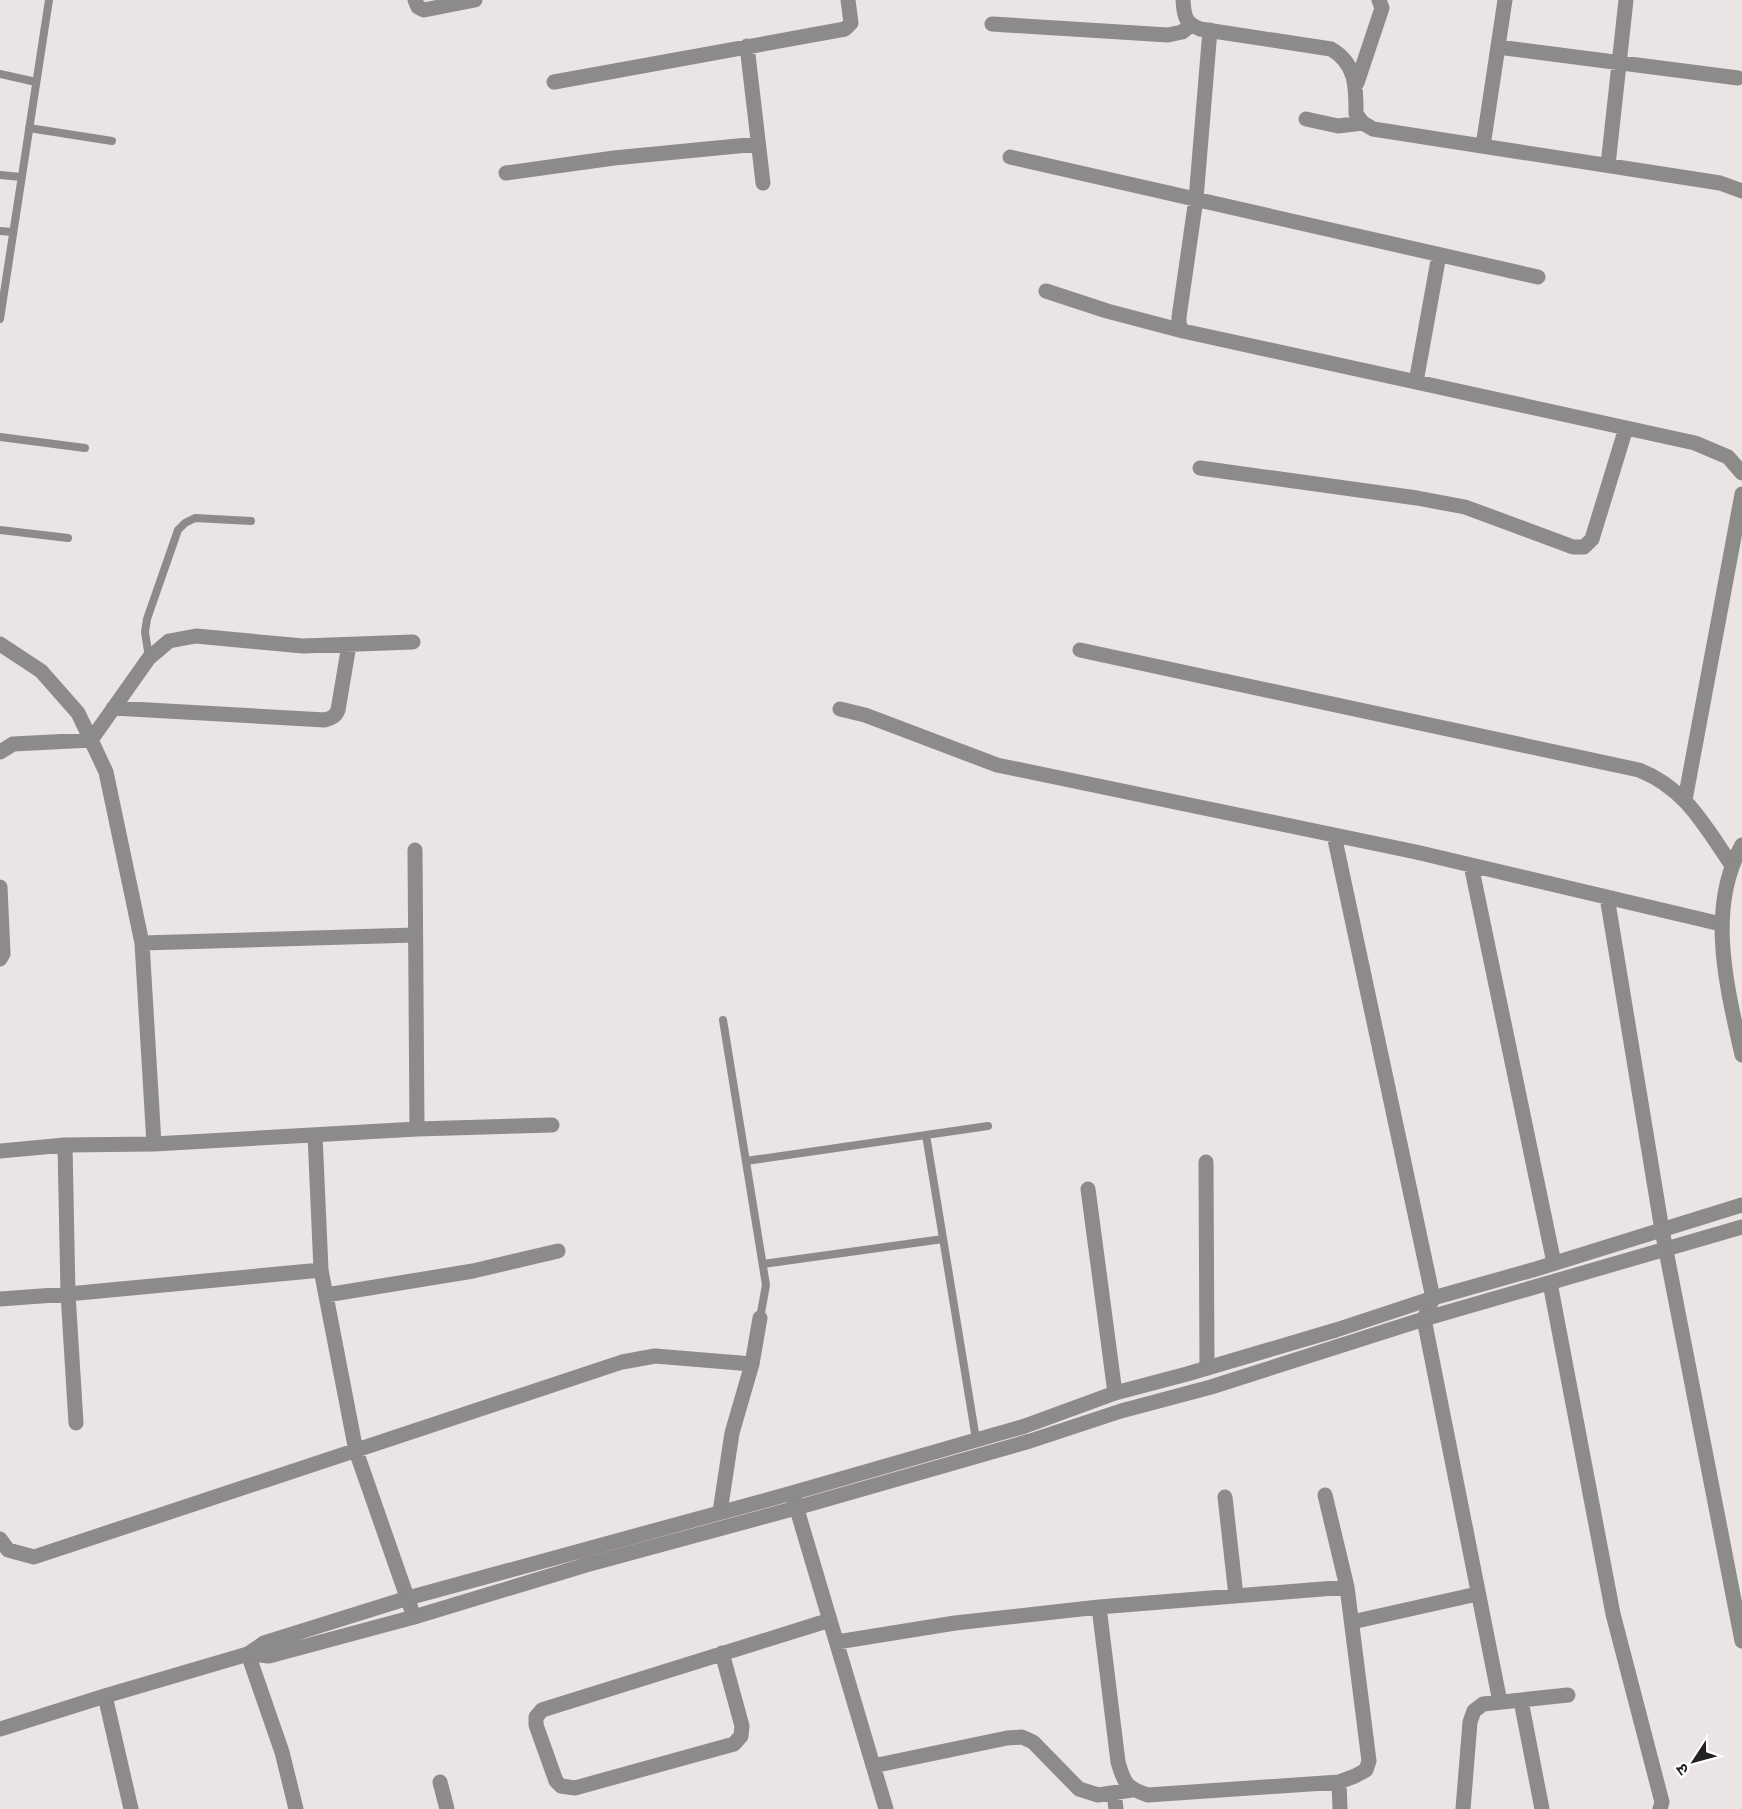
<svg xmlns="http://www.w3.org/2000/svg" width="1742" height="1809" font-family="Manrope,'Noto Sans Devanagari',sans-serif">
<rect width="100%" height="100%" fill="#eae4e4"/>
<g fill="none" stroke-linecap="round" stroke-linejoin="round">
<path stroke="#8d8a8a" stroke-width="8" d="M0 74 36 82
M29 128 112 141
M0 175 21 177
M0 231 13 232
M0 319 49 0
M0 437 85 448
M0 530 68 538
M149 658 145 632 147 619 178 530 185 523 195 518 251 521
M723 1020 766 1285 760 1318
M926 1135 976 1439
M746 1161 988 1126
M763 1264 943 1239"/>
<path stroke="#8d8a8a" stroke-width="15" d="M415 0 418 7 424 10 475 0
M1183 0C1184 16 1185 23 1200 29L1331 49C1357 64 1356 88 1356 114L1363 123 1373 129 1720 183 1742 191
M992 24 1168 35 1182 32 1191 25
M1210 30 1196 199 1179 317V325L1183 331 1695 443 1728 457 1742 473
M747 46 763 183
M1498 47 1738 78
M554 82 845 29 851 23 848 0
M1357 83 1382 8 1379 0
M1306 119 1338 126 1363 123
M1483 146 1505 0
M1010 157 1538 277
M1608 165 1626 0
M506 173 614 158 758 144
M1046 291 1107 311 1183 331
M1416 382 1439 255
M1200 468 1417 498 1465 507 1573 547H1584L1592 539 1626 428
M0 644 41 671 78 713 91 740 106 772 142 943
M1080 650 1639 770C1685 788 1704 825 1731 864
M113 708 325 720C331 718 335 717 338 710L349 645
M840 709 865 715 997 765 1416 852 1721 924
M0 752 13 744 91 740 149 658 169 641 196 636 303 646 413 642
M1685 800 1742 494
M1334 835 1433 1298 1424 1319 1500 1702
M415 850 417 1129
M1471 865 1554 1263
M0 887 3 954 0 959
M1607 897 1662 1230 1742 1641
M315 1135 321 1270 356 1451 414 1617
M154 1144 142 943 415 935
M65 1145 68 1294 76 1423
M0 1151 65 1145 154 1144 417 1129 552 1125
M1206 1162 1207 1368
M1088 1189 1115 1393
M1550 1283 1613 1614 1662 1802 1660 1809
M326 1295 473 1271 558 1251
M0 1299 68 1294 321 1270
M793 1496 886 1809
M1225 1497 1236 1596
M720 1512 732 1433 752 1364 760 1318
M0 1539 8 1550 34 1557 622 1362 655 1356 752 1364
M1099 1607 1118 1762C1124 1783 1126 1788 1148 1795L1339 1782 1355 1776 1366 1770 1369 1761 1347 1587 1325 1495
M1352 1622 1477 1594
M837 1642 955 1623 1099 1607 1347 1587
M722 1653 742 1726 741 1736 734 1744 575 1788 561 1786 556 1781 536 1725V1717L542 1710 830 1620
M248 1654 282 1752 296 1809
M105 1696 131 1809
M1521 1701 1542 1809
M873 1766 1007 1738 1022 1737 1033 1742 1079 1789 1098 1795 1132 1790
M440 1782 447 1809
M1339 1782 1340 1809
M1114 1793 1116 1809
M1463 1809 1470 1722 1474 1711 1483 1704 1568 1695"/>
<path stroke="#8d8a8a" stroke-width="15" d="M1742 845C1706 909 1727 987 1742 1055
M248 1654 269 1656 414 1617 586 1565 796 1508 1030 1441 1121 1411 1211 1387 1424 1319 1742 1227
M0 1729 105 1696 248 1654 264 1643 408 1598 792 1493 1025 1426 1115 1393 1187 1374 1336 1330 1433 1298 1536 1269 1742 1205"/>
</g>
<g transform="translate(1694 1761) rotate(234)" stroke="#ffffff" stroke-width="4.5" paint-order="stroke">
<path d="M0-4.5L10 22L0 15L-10 22Z" fill="#232121"/>
<text y="-9" font-size="16" font-weight="bold" text-anchor="middle" fill="#232121">उ</text>
</g>
</svg>
